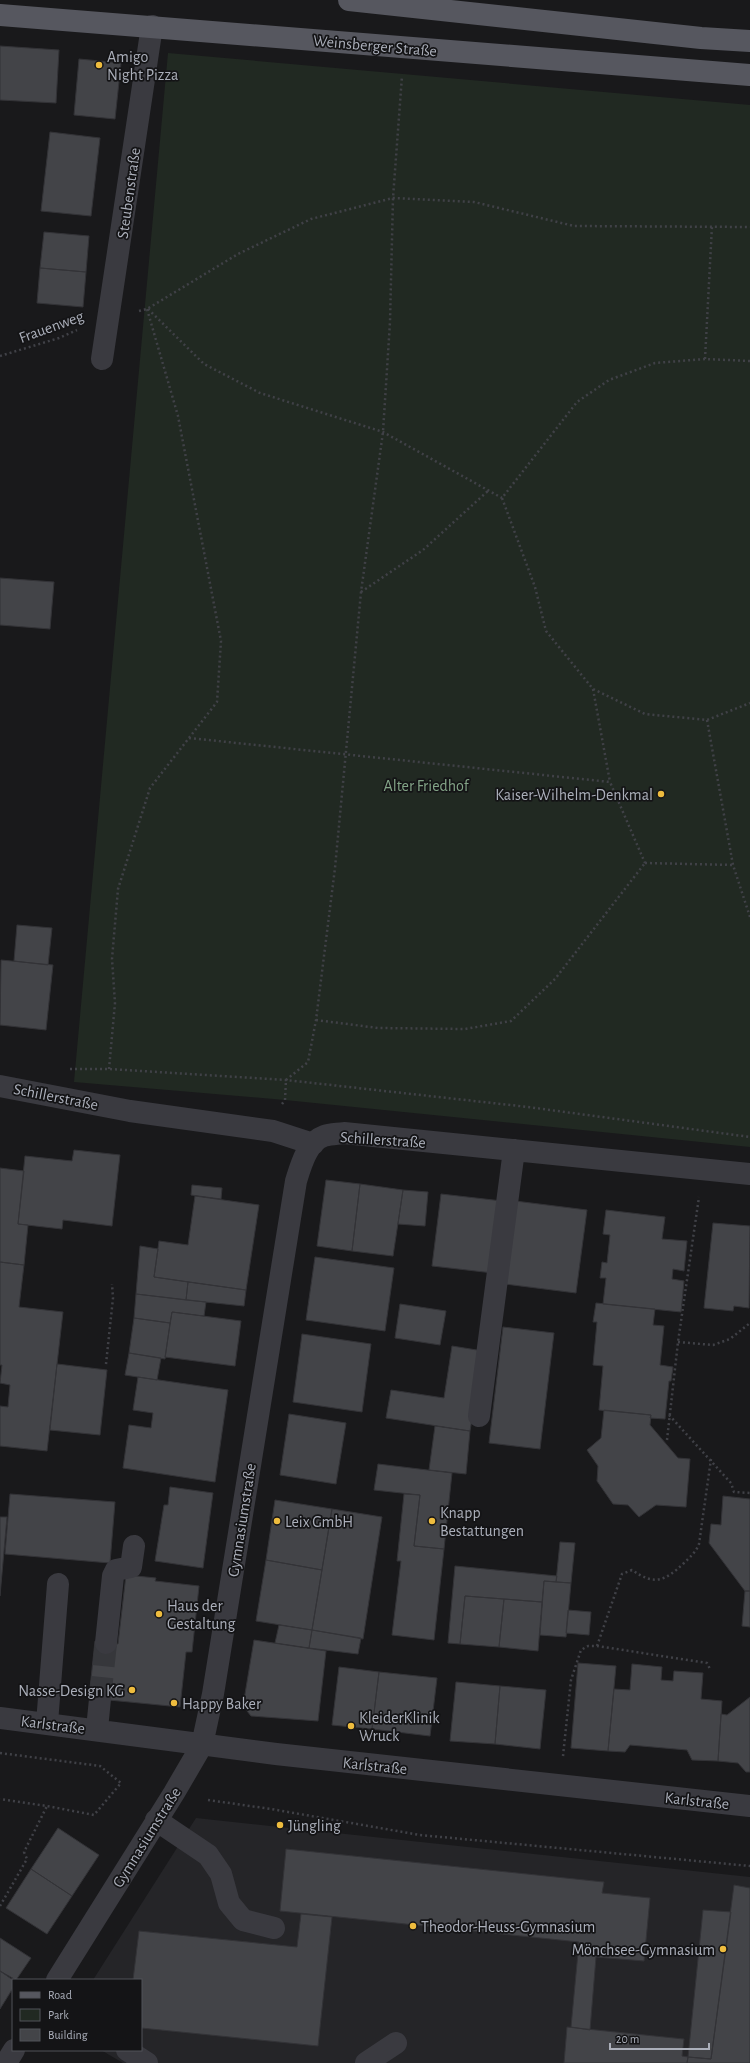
<svg xmlns="http://www.w3.org/2000/svg" width="750" height="2063" font-family="'Alegreya Sans',sans-serif">
<rect width="100%" height="100%" fill="#19191b"/>
<path fill="#252528" d="M196 1818 750 1877V2063H123L101 2050H141V1980H93Z"/>
<path fill="#212922" d="M168 53 750 105V1147L285 1100 74 1082Z"/>
<path fill="#434448" stroke="#333337" d="M0 46 59 50 56 103 0 100Z
M79 59 121 63 115 119 74 115Z
M50 132 100 138 91 216 41 211Z
M44 232 89 236 86 272 40 268Z
M40 268 86 272 83 307 37 303Z
M0 578 54 582 50 629 0 625Z
M17 925 52 928 48 965 14 961Z
M1 960 53 965 46 1030 0 1025Z
M74 1150 120 1155 112 1226 63 1220 62 1229 18 1224 25 1156 72 1161Z
M0 1168 24 1171 18 1224 28 1225 24 1265 0 1262Z
M326 1180 360 1184 352 1251 317 1246Z
M360 1184 403 1190 393 1256 352 1251Z
M192 1185 222 1188 221 1199 191 1195Z
M403 1190 428 1192 425 1226 398 1224Z
M441 1194 502 1201 493 1273 432 1266Z
M195 1196 259 1205 246 1290 154 1277 159 1241 188 1245Z
M515 1201 587 1210 576 1293 505 1284Z
M606 1210 665 1217 662 1239 687 1241 684 1271 673 1269 672 1279 684 1281 681 1312 603 1304 606 1278H600L602 1262 607 1263 610 1235 603 1234Z
M713 1223 750 1226 749 1308 734 1306 733 1311 704 1308Z
M140 1246 158 1249 154 1277 188 1282 186 1300 136 1294Z
M315 1257 394 1268 385 1331 306 1320Z
M0 1262 24 1265 19 1307 63 1312 47 1451 0 1446V1406L8 1407 10 1385 0 1383 2 1365H0Z
M188 1282 246 1290 244 1306 186 1300Z
M136 1294 206 1302 204 1316 172 1312 170 1323 134 1318Z
M596 1303 655 1309 653 1325 664 1326 660 1365 673 1367 671 1381H669L665 1419 650 1418 651 1415 599 1410 603 1366 593 1365 597 1322H593Z
M400 1304 446 1311 440 1345 395 1338Z
M172 1312 241 1321 235 1366 165 1357Z
M134 1318 170 1323 165 1359 129 1353Z
M503 1327 554 1333 540 1449 489 1443Z
M302 1334 371 1344 362 1412 293 1402Z
M452 1346 483 1351 470 1431 386 1418 391 1390 444 1398Z
M129 1353 161 1358 157 1380 125 1375Z
M57 1364 107 1370 100 1435 50 1430Z
M138 1377 228 1390 215 1482 123 1468 129 1425 151 1428 153 1413 133 1410Z
M604 1410 651 1415 650 1425 678 1458 690 1459 686 1507 656 1505 639 1517 628 1505 613 1504 597 1481 598 1466 587 1450 601 1438Z
M289 1414 346 1423 336 1484 280 1475Z
M435 1426 470 1431 466 1474 429 1470Z
M378 1464 452 1473 444 1549 414 1546 420 1495 374 1490Z
M170 1487 213 1493 203 1568 155 1561 164 1505H168Z
M10 1494 115 1502 110 1563 5 1554Z
M404 1494 420 1495 414 1546 444 1549 434 1640 392 1635 401 1561H397Z
M723 1496 750 1499V1591H745L709 1543 711 1524 721 1525Z
M275 1500 332 1509 322 1570 266 1560Z
M332 1509 382 1517 363 1639 312 1630Z
M0 1517H7L0 1596Z
M560 1542 575 1543 571 1583 556 1582Z
M266 1560 322 1570 312 1630 256 1621Z
M455 1566 557 1576 556 1582 544 1581 542 1602 465 1596 460 1644 448 1643Z
M126 1575 156 1578 155 1581 199 1586 192 1652H186L180 1707 89 1698 95 1641 118 1644Z
M544 1581 571 1583 566 1637 540 1635Z
M745 1591H750V1627L742 1626Z
M465 1596 504 1599 499 1647 460 1644Z
M504 1599 542 1602 538 1651 499 1647Z
M568 1610 591 1612 589 1635 566 1633Z
M279 1625 312 1630 309 1648 275 1643Z
M312 1630 361 1638 358 1654 309 1648Z
M254 1640 326 1651 318 1721 251 1716 243 1706Z
M578 1663 616 1666 608 1751 571 1748Z
M632 1664 662 1667 661 1680 673 1681 674 1671 703 1673 701 1699 722 1701 718 1761 692 1760 687 1750 630 1745 625 1752 608 1751 614 1689 630 1690Z
M339 1667 379 1672 372 1729 332 1725Z
M379 1672 437 1678 430 1736 372 1729Z
M456 1682 500 1686 495 1744 450 1741Z
M500 1686 546 1690 540 1749 495 1744Z
M750 1697V1772H746L738 1763 718 1761 721 1714 727 1715Z
M58 1828 99 1855 72 1896 31 1869Z
M286 1849 604 1882 602 1893 650 1898 644 1961 596 1957 590 2030 571 2027 579 1942 280 1911Z
M31 1869 72 1896 47 1934 6 1908Z
M734 1885 750 1888V2063H687L688 2057 711 2059Z
M703 1910 731 1912 711 2059 688 2057Z
M301 1914 332 1917 318 2046 141 2028V1980H133L139 1931 297 1947Z
M0 1938 31 1958 16 1980 0 1971Z
M0 1971 13 1980V1988L0 2009Z
M567 2027 684 2039 682 2056 688 2057 687 2063H564Z"/>
<g fill="none" stroke-linecap="round" stroke-linejoin="round">
<path stroke="#36373b" stroke-width="22" stroke-dasharray="22 11" stroke-linecap="butt" d="M100 1699 106 1643"/>
<path stroke="#404147" stroke-width="2.5" stroke-dasharray="2 3" stroke-linecap="butt" d="M148 309 204 364 260 393 383 432 502 498
M139 311 147 309 238 254 311 219 393 198 474 202 574 226 750 227
M0 356 59 338 77 330
M705 359 712 226
M750 361 705 359 655 363 609 380 577 402 502 498 535 587 546 631 593 689 645 714 707 720 750 703
M361 592 423 550 489 490
M593 689 610 782
M707 720 733 865 750 917
M189 738 610 782 645 863
M645 863 733 865
M316 1020 378 1028 465 1029 511 1021 555 979 645 863
M70 1069H109L286 1080 528 1107 750 1137
M109 1069 115 1003 112 959 118 889 150 788 217 702 221 641 178 416 147 309
M282 1104 285 1100 286 1080 308 1062 316 1020 335 868 361 592 383 432 390 322 393 198 402 76
M678 1342 713 1345 730 1339 750 1323
M106 1364 113 1298 112 1284
M669 1415 731 1483 734 1492 750 1493
M667 1440 678 1342 699 1197
M597 1646 622 1574 632 1570C655 1586 665 1581 684 1563 690 1557 696 1552 699 1544L711 1459
M0 1753 100 1766 121 1783 94 1815 47 1806 0 1799
M563 1756 571 1680 581 1650 588 1646H597L707 1663 710 1669
M208 1800 271 1809 420 1835 750 1866
M0 1906 27 1859 24 1852 47 1806"/>
<path stroke="#3a3a40" stroke-width="22" d="M102 359 152 26
M0 1086 130 1111 273 1131 313 1144
M479 1416 514 1150
M106 1643 113 1576 116 1570 131 1567 134 1546
M0 1718 276 1754 750 1806
M47 1723 58 1584
M97 1729 100 1699
M156 1820 208 1855 221 1874 229 1903 243 1920 274 1928
M57 1980 174 1793 202 1745 213 1694 296 1181C301 1165 307 1142 324 1136 330 1134 338 1134 344 1133L750 1174
M127 2050 147 2063
M6 2063 14 2050
M366 2063 396 2043"/>
<path stroke="#56575f" stroke-width="22" d="M349 0 701 38 750 41
M0 15 750 75"/>
</g>
<g fill="#eebc3e" stroke="#141416" stroke-width="1.5">
<circle cx="99" cy="65" r="4"/>
<circle cx="661" cy="794" r="4"/>
<circle cx="277" cy="1521" r="4"/>
<circle cx="432" cy="1521" r="4"/>
<circle cx="159" cy="1614" r="4"/>
<circle cx="132" cy="1690" r="4"/>
<circle cx="174" cy="1703" r="4"/>
<circle cx="351" cy="1726" r="4"/>
<circle cx="280" cy="1825" r="4"/>
<circle cx="413" cy="1926" r="4"/>
<circle cx="723" cy="1949" r="4"/>
</g>
<g text-anchor="middle" stroke-width="3.5" stroke-linejoin="round" paint-order="stroke">
<g font-size="16" fill="#abafba" stroke="#141416">
<text transform="translate(375 45) rotate(5)" y="6">Weinsberger Straße</text>
<text transform="translate(128 193) rotate(-82)" y="6">Steubenstraße</text>
<text transform="translate(51 326) rotate(-20)" y="6">Frauenweg</text>
<text transform="translate(56 1096) rotate(11)" y="6">Schillerstraße</text>
<text transform="translate(383 1139) rotate(4)" y="6">Schillerstraße</text>
<text transform="translate(241 1520) rotate(-81)" y="6">Gymnasiumstraße</text>
<text transform="translate(53 1724) rotate(7)" y="6">Karlstraße</text>
<text transform="translate(375 1765) rotate(6)" y="6">Karlstraße</text>
<text transform="translate(697 1800) rotate(6)" y="6">Karlstraße</text>
<text transform="translate(146 1837) rotate(-58)" y="6">Gymnasiumstraße</text>
</g>
<g font-size="16" fill="#abafba" stroke="#141416" text-anchor="start">
<text x="107" y="62">Amigo<tspan x="107" dy="18">Night Pizza</tspan></text>
<text x="653" y="800" text-anchor="end">Kaiser-Wilhelm-Denkmal</text>
<text x="440" y="1518">Knapp<tspan x="440" dy="18">Bestattungen</tspan></text>
<text x="285" y="1527">Leix GmbH</text>
<text x="167" y="1611">Haus der<tspan x="167" dy="18">Gestaltung</tspan></text>
<text x="124" y="1696" text-anchor="end">Nasse-Design KG</text>
<text x="182" y="1709">Happy Baker</text>
<text x="359" y="1723">KleiderKlinik<tspan x="359" dy="18">Wruck</tspan></text>
<text x="288" y="1831">Jüngling</text>
<text x="421" y="1932">Theodor-Heuss-Gymnasium</text>
<text x="715" y="1955" text-anchor="end">Mönchsee-Gymnasium</text>
</g>
<g font-size="16" fill="#83a487" stroke="#141416">
<text x="426" y="791">Alter Friedhof</text>
</g>
</g>
<rect x="12" y="1979" width="130" height="72" fill="#141416" stroke="#505258"/>
<rect x="20" y="1992" width="20" height="6" fill="#56575f" stroke="#505258"/>
<text x="48" y="1999" font-size="12" fill="#abafba">Road</text>
<rect x="20" y="2009" width="20" height="12" fill="#212922" stroke="#505258"/>
<text x="48" y="2019" font-size="12" fill="#abafba">Park</text>
<rect x="20" y="2029" width="20" height="12" fill="#434448" stroke="#505258"/>
<text x="48" y="2039" font-size="12" fill="#abafba">Building</text>
<path d="M610 2043v6h99v-6" fill="none" stroke="#abafba" stroke-width="2"/>
<text x="616" y="2043" font-size="12" fill="#abafba" stroke="#141416" stroke-width="3" paint-order="stroke">20 m</text>
</svg>
